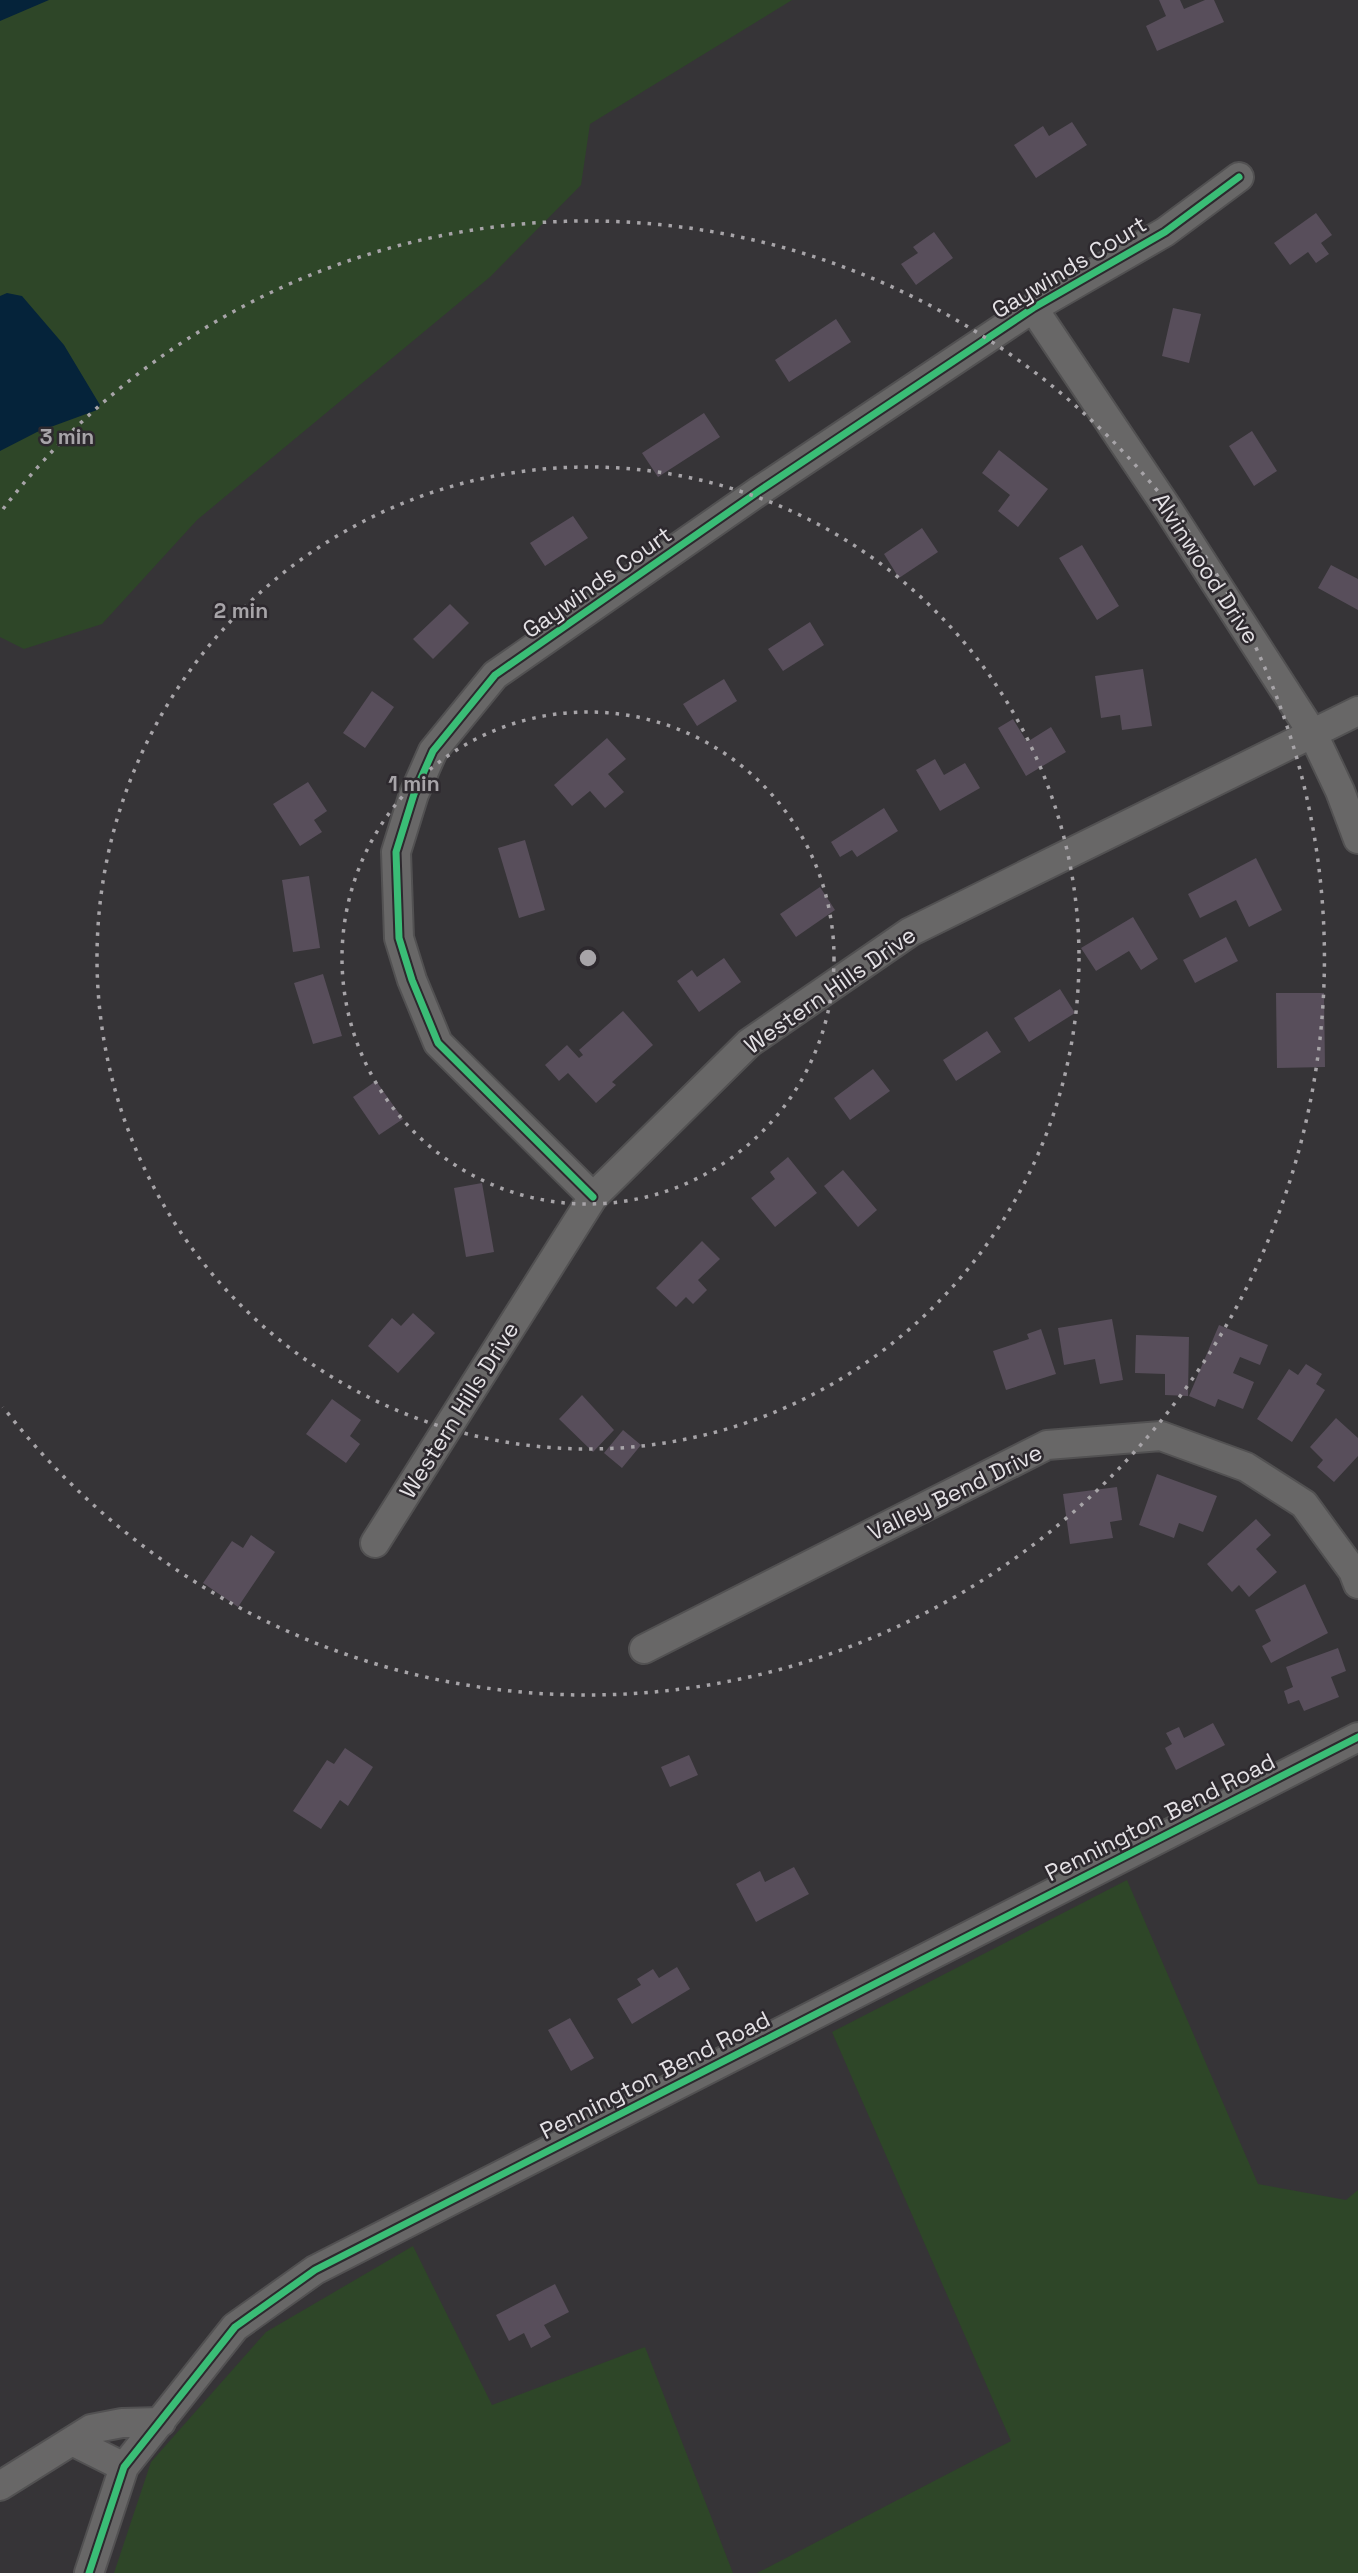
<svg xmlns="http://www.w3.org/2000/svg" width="1358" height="2573" font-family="'Space Grotesk',sans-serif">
<rect width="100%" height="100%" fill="#363437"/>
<path fill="#2e4628" d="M0 0H792L590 124 581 185 490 277 197 520 102 624 24 649 0 637Z
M1127 1880 1258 2184 1346 2200 1358 2190V2573H757L1011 2441 832 2032Z
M413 2246 492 2405 645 2347 733 2573H114L151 2462 266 2332Z"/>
<path fill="#05233a" d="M0 0H49L0 21Z
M7 293 22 296 64 345 100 405 97 410 37 432 0 451V296Z"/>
<path fill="#584e5b" d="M1159 0H1180L1184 9 1205 0H1214L1224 22 1157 51 1146 26 1166 16Z
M1072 122 1087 145 1036 178 1014 145 1043 126 1049 136Z
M1316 213 1332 235 1321 243 1329 254 1316 263 1308 252 1290 265 1274 243Z
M934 232 953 258 916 285 901 264 918 253 913 247Z
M1173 308 1201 314 1189 363 1162 356Z
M836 319 851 342 789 382 775 360Z
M704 413 720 437 658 477 642 453Z
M1252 431 1277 471 1254 486 1229 446Z
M999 450 1048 489 1018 527 998 511 1010 495 982 473Z
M573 516 588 538 545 566 530 543Z
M922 528 938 552 899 578 884 554Z
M1082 545 1119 606 1097 620 1059 558Z
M1331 565 1358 579V610L1318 588Z
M450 604 469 623 433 659 413 639Z
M810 622 824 645 783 671 768 649Z
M1143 669 1152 726 1122 730 1120 715 1101 718 1095 676Z
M724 679 737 701 697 726 683 704Z
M372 691 394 707 365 748 343 733Z
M1013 719 1027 742 1051 727 1066 752 1026 776 998 728Z
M607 738 626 759 608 774 624 792 605 808 590 791 572 806 554 785Z
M935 759 944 775 965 763 980 788 940 811 916 770Z
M308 782 327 811 314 820 322 832 300 846 273 804Z
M884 808 898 831 857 857 852 850 840 857 831 842Z
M525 840 545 910 519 918 498 848Z
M1256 858 1282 910 1249 927 1236 900 1200 918 1188 894Z
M309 876 320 948 293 952 282 880Z
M820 887 835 910 796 937 780 914Z
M1133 917 1158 959 1141 970 1129 951 1096 971 1081 948Z
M1226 937 1238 961 1195 983 1183 960Z
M724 958 741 982 699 1012 677 981 692 970 697 977Z
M323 974 342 1036 313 1044 294 983Z
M1060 989 1075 1013 1029 1042 1014 1018Z
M1276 993H1324L1325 1067 1277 1068Z
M623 1011 653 1045 612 1082 616 1085 596 1103 568 1073 559 1081 545 1065 567 1045 579 1058 583 1055 579 1050Z
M987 1031 1001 1052 956 1081 943 1060Z
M873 1069 890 1091 850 1120 834 1098Z
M376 1081 403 1119 379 1135 353 1097Z
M788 1157 817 1193 775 1227 751 1198 775 1179 770 1172Z
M843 1170 877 1210 858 1227 824 1186Z
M482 1183 494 1252 466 1257 454 1188Z
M702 1241 720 1259 698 1280 707 1290 693 1304 686 1297 676 1307 656 1288Z
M413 1313 435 1333 398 1373 368 1346 392 1318 401 1326Z
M1112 1319 1123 1380 1100 1384 1095 1359 1064 1365 1058 1328Z
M1219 1325 1268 1345 1260 1365 1240 1357 1233 1373 1254 1382 1243 1409 1218 1399 1215 1407 1189 1396Z
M1041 1329 1056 1374 1006 1390 993 1351 1029 1339 1027 1334Z
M1136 1335 1189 1337 1188 1396 1165 1395V1374L1135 1373Z
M1306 1364 1322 1374 1316 1384 1325 1390 1292 1442 1257 1419 1289 1369 1298 1375Z
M582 1395 614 1430 593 1452 559 1419Z
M332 1399 361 1420 350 1436 360 1444 346 1463 306 1434Z
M1336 1418 1358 1438V1456L1334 1482 1317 1467 1323 1460 1310 1447Z
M623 1430 641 1445 622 1468 604 1453Z
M1157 1474 1217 1496 1203 1532 1179 1523 1174 1538 1139 1525Z
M1117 1487 1122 1520 1110 1522 1113 1538 1070 1544 1063 1494Z
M1256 1519 1271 1535 1256 1549 1277 1572 1249 1597 1239 1585 1232 1592 1207 1564Z
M251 1535 275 1552 238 1607 203 1583 232 1541 243 1548Z
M1305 1584 1328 1633 1271 1663 1262 1646 1271 1641 1255 1610Z
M1338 1648 1346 1671 1331 1677 1339 1697 1304 1711 1299 1700 1288 1704 1284 1691 1293 1687 1286 1667Z
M1213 1723 1225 1745 1176 1770 1165 1748 1172 1744 1166 1733 1179 1727 1184 1738Z
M345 1748 373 1767 348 1806 340 1800 321 1829 293 1811 327 1760 334 1764Z
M689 1755 698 1775 670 1787 661 1767Z
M794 1867 809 1894 756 1922 736 1884 760 1871 765 1882Z
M677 1967 690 1989 632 2024 617 1999 641 1985 637 1979 653 1969 659 1978Z
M570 2018 594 2058 571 2071 548 2030Z
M555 2284 569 2312 544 2325 551 2337 531 2348 524 2333 509 2341 496 2315Z"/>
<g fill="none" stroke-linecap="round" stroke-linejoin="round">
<defs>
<path id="minor" d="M1033 308 1168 509 1313 734 1340 791 1358 839
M593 1197 438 1043 412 980 399 938 396 852 414 794 433 751 495 675 759 491 1033 308 1165 232 1239 177
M375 1543 593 1197 749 1043 910 932 1358 711
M644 1649 1047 1445 1161 1436 1246 1467 1304 1504 1353 1571 1358 1584
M72 2441 124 2467
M0 2486 91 2429 122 2423 161 2422
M89 2573 124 2467 235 2327 315 2270 1358 1737"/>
</defs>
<use href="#minor" stroke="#525152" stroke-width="32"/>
<use href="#minor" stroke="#686767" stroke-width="28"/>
<defs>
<path id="cycleway" d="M593 1197 438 1043 412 980 399 938 396 852 414 794 433 751 495 675 759 491 1033 308 1165 232 1239 177
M89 2573 124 2467 235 2327 315 2270 1358 1737"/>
</defs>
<use href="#cycleway" stroke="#2d292e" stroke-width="11"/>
<use href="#cycleway" stroke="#3abd76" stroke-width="7"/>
</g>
<g fill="none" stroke="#a7a4a8" stroke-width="3.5" stroke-dasharray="3.5 7">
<circle cx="588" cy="958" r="246"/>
<circle cx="588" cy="958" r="491"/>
<path d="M3 509A737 737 0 1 1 3 1407"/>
</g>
<g text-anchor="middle" stroke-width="5" stroke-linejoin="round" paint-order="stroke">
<g font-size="23" fill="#e4e1e5" stroke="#2d292e">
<text transform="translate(1069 267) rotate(-31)" y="8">Gaywinds Court</text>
<text transform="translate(1206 568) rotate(57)" y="8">Alvinwood Drive</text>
<text transform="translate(597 582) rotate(-35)" y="8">Gaywinds Court</text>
<text transform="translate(830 990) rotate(-35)" y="8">Western Hills Drive</text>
<text transform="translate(459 1410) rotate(-58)" y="8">Western Hills Drive</text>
<text transform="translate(955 1492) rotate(-26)" y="8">Valley Bend Drive</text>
<text transform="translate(1160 1817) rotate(-27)" y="8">Pennington Bend Road</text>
<text transform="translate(655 2075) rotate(-27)" y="8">Pennington Bend Road</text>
</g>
</g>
<circle cx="588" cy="958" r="10" fill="#a7a4a8" stroke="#2d292e" stroke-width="3.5"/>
<g font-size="21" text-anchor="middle" font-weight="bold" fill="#a7a4a8" stroke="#2d292e" stroke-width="5" stroke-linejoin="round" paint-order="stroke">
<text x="67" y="444">3 min</text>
<text x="241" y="618">2 min</text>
<text x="414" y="791">1 min</text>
</g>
</svg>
